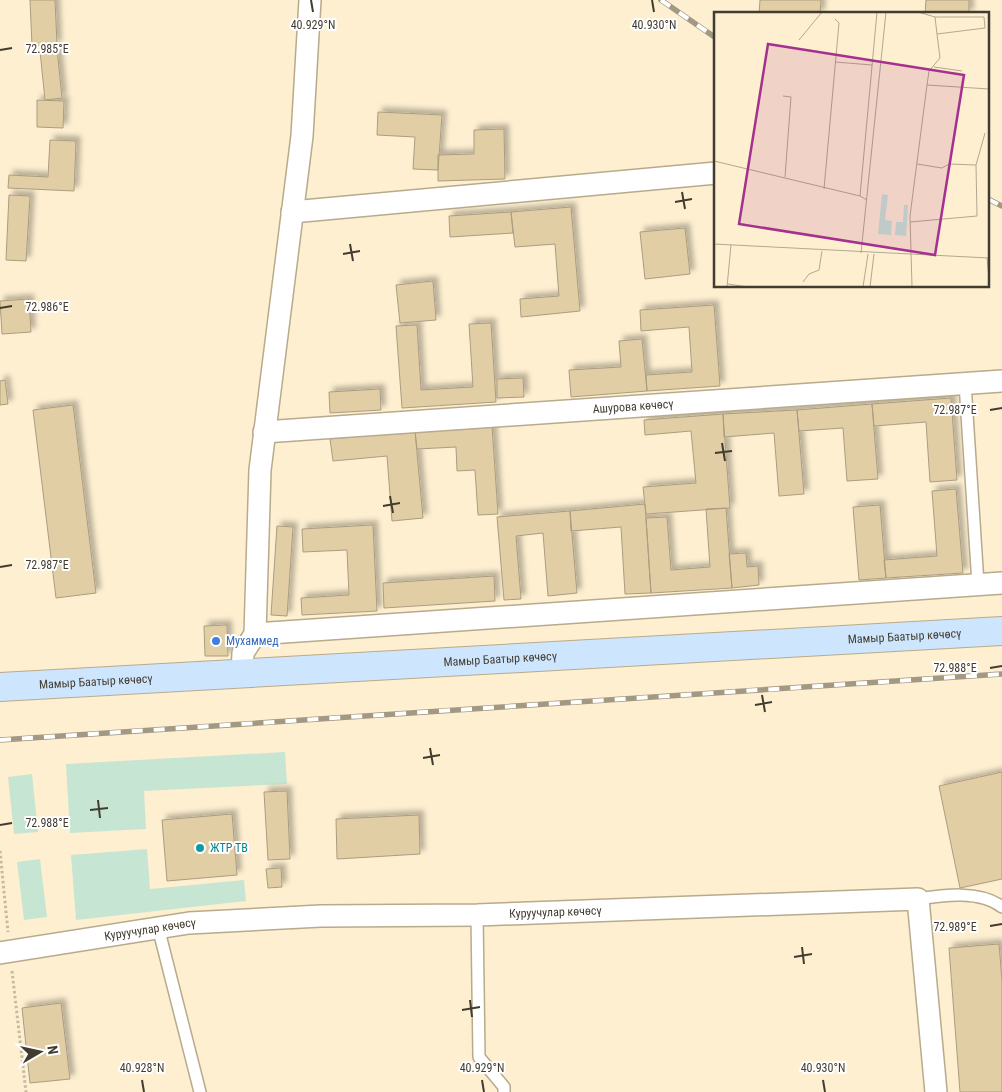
<svg xmlns="http://www.w3.org/2000/svg" width="1002" height="1092" font-family="'Roboto Condensed',sans-serif">
<defs>
<filter id="shadow"><feDropShadow dx="4.5" dy="-4.5" stdDeviation="2.5" flood-color="#0004"/></filter>
</defs>
<rect width="100%" height="100%" fill="#feefd0"/>
<path fill="#c6e6d3" d="M285 752 287 784 144 791 146 829 70 833 66 764Z
M32 774 38 832 14 834 8 777Z
M147 849 150 889 244 880 246 901 76 920 71 855Z
M40 859 47 917 24 920 17 862Z"/>
<path fill="#e2cea4" stroke="#ab9d80" filter="url(#shadow)" d="M30 0H55L57 45 32 46Z
M760 0H821L820 14H759Z
M926 0H969V14H925Z
M57 49 62 98 45 100 40 51Z
M37 100 64 101 63 128 37 127Z
M378 112 442 115 438 170 413 169 415 137 377 135Z
M504 129 505 179 438 181V155L474 154V130Z
M50 140 76 141 74 191 8 188 9 175 48 177Z
M9 195 30 196 26 261 6 260Z
M571 207 580 311 521 317 520 299 559 296 555 244 515 247 511 212Z
M511 212 513 233 450 237 449 216Z
M685 228 690 274 645 279 640 232Z
M433 281 436 320 400 323 396 285Z
M29 299 31 332 2 334 0 301Z
M714 305 720 386 647 391 646 375 692 372 689 327 641 331 640 310Z
M491 323 496 402 402 408 396 326 417 325 421 390 473 387 469 324Z
M642 339 647 391 571 397 569 370 621 367 619 341Z
M523 378 524 397 497 398V379Z
M5 380 8 404 0 405V381Z
M380 389 381 410 330 413 329 392Z
M951 398 957 480 930 482 926 422 874 426 872 404Z
M872 404 878 479 847 481 843 428 799 431 797 410Z
M73 405 96 593 56 598 33 410Z
M797 410 804 494 779 496 774 433 724 437 723 414Z
M723 414 730 508 646 514 643 487 696 483 691 431 645 435 644 420Z
M492 426 498 514 478 515 475 470 457 471 456 447 417 449 415 431Z
M415 431 423 518 392 521 387 456 333 461 330 439Z
M956 489 963 573 886 578 884 560 937 556 932 491Z
M645 504 651 593 625 594 621 527 571 531 570 511Z
M880 505 886 578 859 580 853 507Z
M726 508 732 588 651 593 646 518 667 517 671 570 710 567 706 509Z
M570 511 577 593 548 596 543 533 516 536 521 599 504 600 497 517Z
M373 525 377 611 302 615 301 598 349 595 347 550 303 552 302 529Z
M277 526 293 527 287 616 271 615Z
M746 553 747 567 758 566 759 585 732 588 729 554Z
M494 576 495 601 384 608 383 583Z
M227 625 228 656H205L204 626Z
M1002 772V879L960 888 939 786Z
M287 791 290 859 268 860 264 792Z
M232 814 237 875 167 881 162 820Z
M419 815 420 854 337 859 336 819Z
M281 868 282 887 268 888 266 869Z
M999 944 1002 981V1092H960L949 948Z
M61 1003 70 1079 30 1083 22 1008Z"/>
<g fill="none" stroke-linecap="round" stroke-linejoin="round">
<defs>
<path id="lane" d="M965 383 978 584
M918 899C944 895 980 890 1002 907
M477 915 479 1057 504 1087V1092
M158 927 200 1092"/>
<g id="street">
<path d="M292 212 716 173"/>
<path id="s1" d="M264 432 1002 381"/>
<path d="M255 634 260 470 302 136 310 0"/>
<path d="M242 674 243 653 255 634 1002 583"/>
<path id="s2" d="M0 953 189 923 321 916 477 915 918 899 936 1092"/>
</g>
<g id="secondary">
<path id="s3" d="M0 687 1002 631"/>
</g>
</defs>
<use href="#lane" stroke="#b8aa8c" stroke-width="14"/>
<use href="#street" stroke="#b8aa8c" stroke-width="24"/>
<use href="#secondary" stroke="#b8aa8c" stroke-width="30"/>
<path stroke="#c5b99f" stroke-width="3" stroke-dasharray="2.5 2.5" stroke-linecap="butt" d="M0 851 8 932
M12 971 26 1092"/>
<use href="#lane" stroke="#fff" stroke-width="11"/>
<use href="#street" stroke="#fff" stroke-width="21"/>
<use href="#secondary" stroke="#cee6fd" stroke-width="28"/>
<defs>
<path id="rail" d="M661 0 716 38
M988 199 1002 206
M0 740 1002 674"/>
</defs>
<use href="#rail" stroke="#a39983" stroke-width="5.5"/>
<use href="#rail" stroke="#fff" stroke-width="4" stroke-dasharray="11" stroke-linecap="butt"/>
</g>
<path fill="none" stroke="#423c30" stroke-width="2" d="M311 0 313 12M652 0 654 12M0 50 12 48M682 192 685 209M675 202 692 199M350 244 353 261M343 254 360 251M0 308 12 306M990 410 1002 408M722 443 725 461M715 453 732 451M390 496 393 513M383 506 400 503M0 567 12 565M990 668 1002 666M762 695 765 712M755 705 772 702M430 748 433 765M423 758 440 755M98 800 100 818M90 810 108 808M0 825 12 823M990 926 1002 924M802 947 804 964M794 957 812 954M470 1000 472 1017M462 1010 480 1007M142 1080 144 1092M482 1080 484 1092M823 1080 825 1092"/>
<circle fill="#3f7fe0" stroke="#fff" stroke-width="2" cx="216" cy="641" r="5"/>
<circle fill="#0f9aa8" stroke="#fff" stroke-width="2" cx="200" cy="848" r="5"/>
<g text-anchor="middle" stroke-width="4" stroke-linejoin="round" paint-order="stroke">
<g font-size="12" fill="#423c30" stroke="#fff">
<text dy="4" stroke="none"><textPath href="#s1" startOffset="370">Ашурова көчөсү</textPath></text>
<text dy="4" stroke="none"><textPath href="#s3" startOffset="906">Мамыр Баатыр көчөсү</textPath></text>
<text dy="4" stroke="none"><textPath href="#s3" startOffset="501">Мамыр Баатыр көчөсү</textPath></text>
<text dy="4" stroke="none"><textPath href="#s3" startOffset="96">Мамыр Баатыр көчөсү</textPath></text>
<text dy="4" stroke="none"><textPath href="#s2" startOffset="558">Куруучулар көчөсү</textPath></text>
<text dy="4" stroke="none"><textPath href="#s2" startOffset="152">Куруучулар көчөсү</textPath></text>
</g>
<g font-size="12" fill="#366cbe" stroke="#fff" text-anchor="start">
<text x="226" y="645">Мухаммед</text>
</g>
<g font-size="12" fill="#0d838f" stroke="#fff" text-anchor="start">
<text x="210" y="852">ЖТР ТВ</text>
</g>
</g>
<g transform="translate(714 12)">
<rect width="275" height="275" fill="#feefd0"/>
<path d="M168 182 174 183 171 208 178 209 177 223 164 222ZM190 193H194L192 224 181 223 182 210H189Z" fill="#c6e6d3"/>
<path fill="none" stroke="#b3a790" stroke-width="1" d="M204 0 221 5H270L271 16 223 22 221 5M85 28 108 0M121 50 158 53M220 55 248 59M213 73 215 59 226 46 223 22M69 84 77 85 71 165M0 149 146 184M203 152 228 156 235 152 262 153M110 177 125 11 121 7M153 188 146 184 163 0M196 210 263 204 262 153 271 121M0 232 275 246M147 241 172 0M273 246 275 266M89 270 95 262 105 258 108 239M14 272 34 275M13 275 17 233M149 275 154 242M156 275 160 242M198 275 196 204 213 73 275 77"/>
<path fill="#a4318d" fill-opacity="0.15" stroke="#a4318d" stroke-width="2.5" d="M54 32 250 63 221 243 25 212Z"/>
<rect width="275" height="275" fill="none" stroke="#423c30" stroke-width="2.5"/>
</g>
<g font-size="12" text-anchor="middle" fill="#423c30" stroke="#fff" stroke-width="4" stroke-linejoin="round" paint-order="stroke">
<text x="313" y="29">40.929°N</text>
<text x="654" y="29">40.930°N</text>
<text x="47" y="53">72.985°E</text>
<text x="47" y="311">72.986°E</text>
<text x="955" y="414">72.987°E</text>
<text x="47" y="569">72.987°E</text>
<text x="955" y="672">72.988°E</text>
<text x="47" y="827">72.988°E</text>
<text x="955" y="931">72.989°E</text>
<text x="142" y="1072">40.928°N</text>
<text x="482" y="1072">40.929°N</text>
<text x="823" y="1072">40.930°N</text>
</g>
<g transform="translate(40 1052) rotate(81)" stroke="#ffffff" stroke-width="4" paint-order="stroke">
<path d="M0-4L9 19L0 12L-9 19Z" fill="#423c30"/>
<text y="-8" font-size="14" font-weight="bold" text-anchor="middle" fill="#423c30">N</text>
</g>
</svg>
